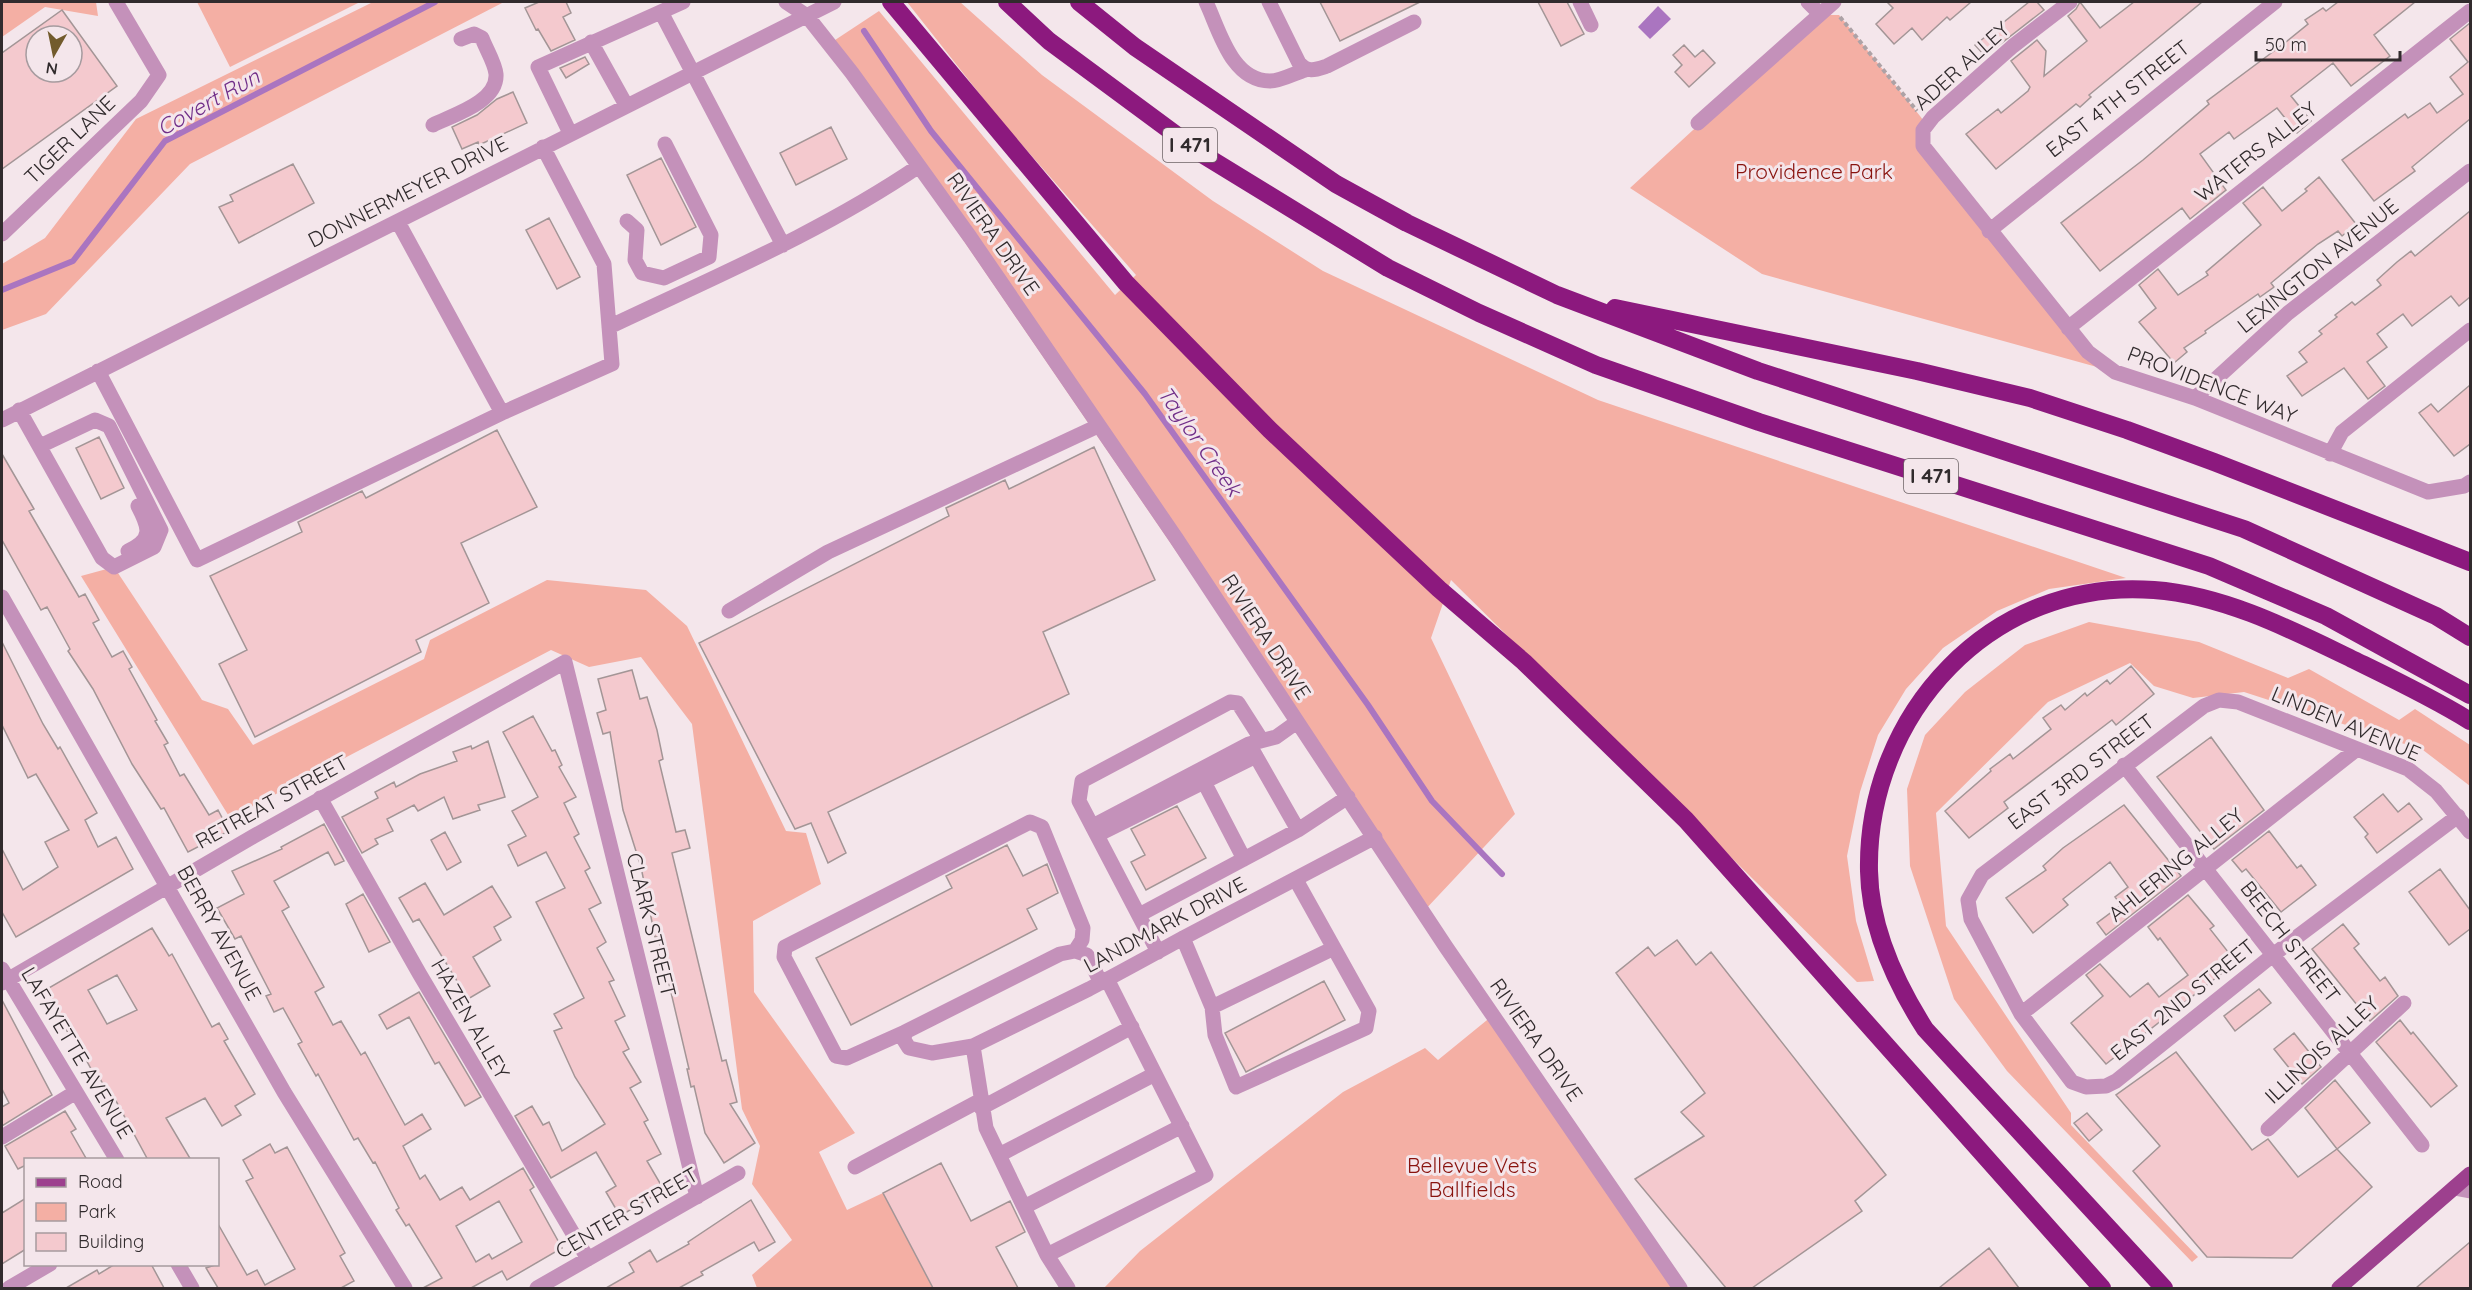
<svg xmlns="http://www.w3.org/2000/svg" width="2472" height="1290" font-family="Quicksand,sans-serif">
<rect width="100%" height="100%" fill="#f4e6eb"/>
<path fill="#f4afa4" d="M2 2H96L98 16 45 7 2 37Z
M197 2H360L230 67Z
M373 2H504L190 164 46 314 2 330V264L45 238 136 119Z
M907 2H960L1042 75 1213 201 1323 271 1598 400 2126 578 2049 589 1997 611 1943 648 1906 689 1878 735 1860 792 1847 856 1856 921 1874 981 1857 982 1451 580 1431 638 1515 814 1423 912 829 44 879 11 1115 295 1136 275 1001 121Z
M1818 15H1839L1920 116 1926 124 1922 134 1989 231 2115 372 1762 274 1630 188Z
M114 567 202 700 228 709 253 745 424 659 430 640 547 580 646 590 687 626 786 831 806 833 821 884 753 921 754 992 855 1133 819 1152 847 1210 883 1193 933 1288H757L752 1275 792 1240 752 1184 760 1146 742 1109 692 724 641 657 589 667 551 650 230 818 81 576Z
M2089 622 2199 642 2288 678 2309 669 2399 720 2415 709 2470 745V786L2423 750 2244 692 2193 698 2154 686 2130 663 2048 702 1936 813 1946 926 2071 1113V1125L2198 1257 2192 1262 2007 1071 1954 999 1910 866 1907 789 1925 735 1965 692 2025 645Z
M1492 1016 1680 1288H1104L1140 1251 1343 1092 1425 1048 1438 1060Z"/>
<path fill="#aa75c0" d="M1658 6 1671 19 1650 39 1638 27Z"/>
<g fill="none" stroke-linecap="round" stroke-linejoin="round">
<path stroke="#aa75c0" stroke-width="6" d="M864 31 931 131 1145 394 1368 705 1432 801 1502 874
M2 290 73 261 165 141 435 2"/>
</g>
<path fill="#f4c9ce" stroke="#a39596" stroke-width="1.5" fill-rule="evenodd" d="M539 2H566L571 13 563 17 575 40 551 51 538 29 536 30 525 8Z
M1320 2H1420L1340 41Z
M1538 2H1567L1584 34 1561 46Z
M1887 2H1971L1950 20 1947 17 1922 40 1912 28 1894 44 1876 24 1893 8Z
M2029 2H2037L2044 10 1985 56 1975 45Z
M2080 2 2100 28 2134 2H2202L2089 95 2091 97 2080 107 2076 104 1996 169 1966 134 1998 109 2001 113 2028 91 2030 87 2011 61 2037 40 2046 51 2044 76 2087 41 2068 16 2076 9Z
M2338 2H2415L2374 35 2390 56 2351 86 2333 63 2291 96 2311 121 2297 133 2277 108 2234 139 2229 132 2200 154 2226 190 2190 219 2182 208 2100 271 2061 223 2143 160 2209 104 2207 101 2286 42 2308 24 2305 20 2323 8 2326 11Z
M62 10 117 86 2 169V53ZM36 36H72V72H36Z
M2470 23V119L2412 167 2415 171 2374 201 2342 160 2405 114 2408 118 2430 103 2437 113 2463 94 2450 77 2468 62 2450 39Z
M1684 45 1695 57 1703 50 1715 63 1689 87 1675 72 1682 65 1673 55Z
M585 57 589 64 566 78 560 68Z
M513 92 527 123 479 145 478 142 462 149 452 127 477 115 497 99Z
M831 127 847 159 796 185 780 153Z
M661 158 696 227 661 245 627 175Z
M293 164 314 203 239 243 219 207 233 201 230 195Z
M2319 177 2356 224 2342 236 2338 231 2318 244 2271 283 2274 287 2260 297 2258 294 2205 331 2206 333 2184 348 2187 352 2174 363 2139 322 2156 308 2139 285 2158 269 2178 295 2208 275 2206 272 2261 225 2243 203 2263 187 2282 211 2307 191 2305 189Z
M2470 211V297L2459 306 2451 296 2412 326 2403 314 2377 334 2387 347 2367 362 2385 386 2368 399 2344 368 2302 396 2287 376 2307 362 2299 352 2322 334 2319 331 2337 317 2335 315 2352 302 2355 305 2381 285 2377 280 2397 262 2411 251 2415 256Z
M549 218 580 277 557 289 526 230Z
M2470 385V444L2454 456 2419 413 2431 404 2438 412Z
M497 430 537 507 461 543 489 603 416 640 421 652 255 737 219 664 247 650 210 576 302 532 298 522 362 491 366 498Z
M99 437 124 488 101 499 76 448Z
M1094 447 1155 580 1043 632 1069 694 828 812 846 853 828 863 811 823 795 829 699 643 949 516 946 508 1005 480 1009 489Z
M2 454 34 509 29 511 79 597 85 594 99 620 93 623 112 657 123 651 132 667 129 669 157 720 155 721 168 743 164 745 180 776 184 774 209 815 218 810 229 831 188 852 164 808 161 809 132 764 93 689 68 651 70 649 47 607 41 610 2 540Z
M2 642 43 724 58 749 60 747 97 813 85 820 98 847 116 837 133 869 16 937 2 912V849L23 890 58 867 45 842 69 830 36 774 28 778 2 725Z
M2131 666 2154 694 2116 725 2112 720 2004 802 2008 808 1969 838 1945 811 1991 771 1990 769 2010 754 2013 759 2051 729 2043 718 2061 705 2065 710 2085 693 2087 696 2107 680 2110 684Z
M632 670 640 699 647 697 657 730 663 759 659 761 676 832 685 830 690 848 672 853 722 1061 726 1060 737 1102 730 1104 755 1143 724 1163 705 1133 694 1086 691 1087 687 1069H689L658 937H655L641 867 623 810 610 732 603 734 597 713 606 710 598 679Z
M533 716 552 751 555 750 562 765 559 767 576 797 564 803 579 834 574 837 590 868 585 871 601 903 589 909 606 942 597 948 614 980 609 982 625 1016 615 1021 629 1049 623 1052 641 1082 630 1088 648 1120 644 1122 661 1154 647 1161 664 1190 620 1216 606 1192 616 1186 596 1152 551 1178 515 1116 532 1106 543 1125 549 1122 562 1151 605 1124 575 1077 554 1031 562 1028 554 1014 584 998 536 902 565 888 546 852 518 866 508 845 526 836 512 811 538 797 503 732Z
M2211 737 2264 810 2214 849 2157 777Z
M488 741 505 797 478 805 480 810 453 819 444 797 418 811 414 805 387 819 393 831 375 839 378 844 362 853 342 817 378 798 375 792 394 782 396 787 420 774 457 761 453 752 471 746 472 749Z
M2383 794 2398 812 2409 803 2422 819 2377 853 2365 837 2368 834 2354 817Z
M2124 805 2181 876 2106 935 2097 923 2121 905 2115 897 2128 887 2110 862 2063 899 2068 905 2033 933 2006 898 2046 870 2043 866 2063 848Z
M1177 806 1206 858 1146 890 1131 862 1145 855 1131 829Z
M324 824 344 861 335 865 328 852 274 881 289 907 282 911 324 987 315 992 333 1025 341 1021 361 1055 365 1052 405 1125 422 1114 431 1129 403 1146 420 1179 425 1175 440 1200 462 1187 470 1200 523 1168 534 1187 530 1190 562 1248 507 1280 502 1271 471 1288H423L442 1278 409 1224 406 1226 396 1210 399 1208 375 1162 373 1163 358 1138 354 1140 318 1074 316 1076 298 1044 302 1042 283 1008 274 1012 266 996 271 994 241 936 235 939 217 908 244 894 232 871 282 849 281 847ZM499 1201 522 1242 492 1259 489 1254 476 1262 456 1226Z
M2269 831 2297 868 2301 865 2316 885 2281 912 2246 869 2242 872 2232 860Z
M445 832 461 862 447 870 431 840Z
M1007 845 1023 876 1047 864 1058 893 1027 909 1037 929 851 1025 816 958 952 888 946 876Z
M2440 869 2470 910V929L2449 945 2409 892Z
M425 883 444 915 492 886 511 917 494 927 501 940 473 957 490 986 468 999 419 919 413 922 399 898Z
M363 894 390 942 369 952 346 904Z
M2188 895 2214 926 2210 929 2236 962 2106 1064 2071 1023 2103 996 2086 975 2100 964 2130 997 2148 983 2159 997 2188 975 2160 938 2158 940 2148 927Z
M2343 924 2359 944 2354 948 2380 981 2385 977 2398 996 2370 1021 2312 949Z
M152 928 169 956 172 954 212 1027 219 1023 228 1039 224 1041 255 1094 235 1106 241 1115 222 1126 205 1098 166 1118 191 1160H148L116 1101 113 1102 99 1077 96 1078 71 1032 68 1033 47 989ZM117 975 137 1010 107 1024 88 990Z
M1677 940 1696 965 1711 952 1886 1175 1855 1201 1862 1211 1752 1288H1726L1635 1179 1704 1136 1681 1112 1705 1093 1616 973 1648 947 1655 956Z
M1324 981 1345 1020 1246 1072 1225 1033Z
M2259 989 2271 1003 2235 1031 2224 1016Z
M419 992 481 1097 465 1106 439 1062 435 1064 409 1017 387 1029 379 1015Z
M2 1000 52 1095 2 1126V1107L9 1103 2 1089Z
M2400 1020 2411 1034 2413 1032 2457 1086 2431 1107 2376 1042Z
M2294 1033 2321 1067 2302 1084 2274 1049Z
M2176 1052 2252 1150 2268 1139 2298 1177 2337 1149 2372 1187 2292 1258 2207 1257 2133 1171 2160 1146 2116 1095Z
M2335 1080 2370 1123 2337 1149 2305 1108Z
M65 1111 76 1129 71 1132 87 1160H26V1165L18 1169 5 1146Z
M2087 1113 2102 1130 2089 1141 2074 1123Z
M270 1144 275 1153 287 1147 345 1253 340 1256 354 1281 341 1288H218L206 1268 218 1264V1224L247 1275 257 1270 265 1285 295 1269 246 1181 253 1178 243 1160Z
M941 1163 971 1221 1010 1201 1025 1232 996 1247 1018 1288H933L883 1193Z
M26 1198V1249L2 1264V1213Z
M751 1200 775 1242 759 1251 754 1242 701 1272 703 1275 679 1288H606L634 1272 629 1263 650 1250 657 1262 689 1244 688 1242Z
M2470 1242V1288H2416Z
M1989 1248 2019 1288H1939Z
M115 1264H151L164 1288H66L97 1270 99 1274Z"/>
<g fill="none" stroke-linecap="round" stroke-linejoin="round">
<path stroke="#ada2a6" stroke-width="4" stroke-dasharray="4.5 3" stroke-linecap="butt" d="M1840 17 1917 111"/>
<path stroke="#c491ba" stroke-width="15" d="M786 2 807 16 852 73 970 237 1176 538 1446 947 1680 1288
M1206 2C1219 29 1231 81 1270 81 1281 81 1295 73 1305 70
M1269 2 1299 63C1308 73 1315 70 1327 66L1414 22
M1580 2 1591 25
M1808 2 1820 14
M2070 2 2013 46 1933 117 1923 130V146L2088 352 2115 372 2195 398 2428 492 2464 486 2470 482
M661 12 783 245
M591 42 626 105
M1698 123 1834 2
M433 125C453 115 498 102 496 74 495 63 486 49 482 38L474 34 461 39
M570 133 538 67 683 2
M627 221 637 230 635 260 642 273 664 278 709 257 711 235 665 144
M398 222 502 413
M1989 231 2275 2
M2 234 141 101 159 75 116 2
M609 327C714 277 822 232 919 166
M2068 328 2470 11
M98 371 197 560 502 413 612 364 604 264 543 147
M2195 398 2288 313 2470 171
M19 410 102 558 114 567 154 547 161 530 109 426 95 420 40 446
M2 420 834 2
M2330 454 2342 432 2470 330
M128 551C154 539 149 527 138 506
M2 597 284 1092 405 1288
M729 611 828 552 1098 426
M1297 722 1276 737 1249 744 1298 830
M2124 765 2422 1145
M1204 782 1244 859
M320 798 419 973 588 1259
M2458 816 2273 955 2116 1081 2106 1086 2086 1087 2072 1082 2021 1014 1971 919 1968 900 1982 875 2204 706 2219 700 2238 702 2408 769 2436 791 2470 832
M1093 826 1249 744
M1097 835 1256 756
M1139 915 1298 830 1348 797
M1183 938 1212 1007 1215 1035 1236 1087 1366 1028 1369 1011 1296 880
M1158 952 1079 801 1082 781 1230 702 1238 703 1261 739
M2 969 117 1160
M2 983 254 836 565 662 697 1197
M1101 983 1087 955 1075 951 1060 954 905 1032 904 1040 909 1048 932 1053 973 1046 1089 989C1121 972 1152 955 1183 938L1375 837
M1212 1007 1334 948
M2021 1014 2357 749
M905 1032 847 1058 836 1056 784 957 785 947 1030 822 1042 827 1083 928 1082 940 1075 951
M973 1046 986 1128 1047 1255 1206 1175 1107 979
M981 1108 1132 1027
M2268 1129 2404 1003
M2 1137 76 1092
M999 1155 1155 1074
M855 1167 979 1101
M2454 1188 2470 1191
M1024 1207 1182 1126
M1047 1255 1068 1288
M178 1264 192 1288
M9 1288 50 1264
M537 1288 738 1173"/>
<path stroke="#9d408e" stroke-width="15" d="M2339 1288 2470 1174"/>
<path stroke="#8c197e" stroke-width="18" d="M891 2 1126 283 1270 430 1439 589 1524 662 1686 820 2102 1288
M1007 2 1049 41 1202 154 1388 268 1479 313 1596 365 1759 422 2209 566 2326 616 2470 695
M1079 2 1135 47 1336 184 1407 223 1557 295 1758 371 2244 529 2436 616 2470 637
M1615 308 1917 371 2030 398 2127 430 2214 462 2470 562
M2164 1288 1925 1029C1895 982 1870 928 1869 871 1866 714 1992 577 2154 590 2224 595 2292 630 2354 660 2393 679 2433 698 2470 721"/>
</g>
<g text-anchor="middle" stroke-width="6" stroke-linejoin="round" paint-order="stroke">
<g fill="#f4e6eb" stroke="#6c6366" stroke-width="1.5">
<rect x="1163" y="128" width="54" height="34" rx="4.5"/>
<rect x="1904" y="459" width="54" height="34" rx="4.5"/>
</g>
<g font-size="20" font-weight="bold" fill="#312b2d">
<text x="1190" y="152">I 471</text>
<text x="1931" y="483">I 471</text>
</g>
<g font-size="21" fill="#312b2d" stroke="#f4e6eb">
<text transform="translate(1962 66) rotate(-42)" y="7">ADER ALLEY</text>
<text transform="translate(2118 99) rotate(-38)" y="7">EAST 4TH STREET</text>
<text transform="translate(70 140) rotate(-44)" y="7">TIGER LANE</text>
<text transform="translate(2256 152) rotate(-38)" y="7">WATERS ALLEY</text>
<text transform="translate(408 192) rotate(-27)" y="7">DONNERMEYER DRIVE</text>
<text transform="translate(993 234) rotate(55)" y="7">RIVIERA DRIVE</text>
<text transform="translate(2318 266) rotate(-39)" y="7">LEXINGTON AVENUE</text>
<text transform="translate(2212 385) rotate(21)" y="7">PROVIDENCE WAY</text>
<text transform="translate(1266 637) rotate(57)" y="7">RIVIERA DRIVE</text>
<text transform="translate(2346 724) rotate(23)" y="7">LINDEN AVENUE</text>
<text transform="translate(2081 772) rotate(-37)" y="7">EAST 3RD STREET</text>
<text transform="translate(272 802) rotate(-29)" y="7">RETREAT STREET</text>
<text transform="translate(2176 865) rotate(-39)" y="7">AHLERING ALLEY</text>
<text transform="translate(651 925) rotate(76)" y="7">CLARK STREET</text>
<text transform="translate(1165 925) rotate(-28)" y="7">LANDMARK DRIVE</text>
<text transform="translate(219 933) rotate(61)" y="7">BERRY AVENUE</text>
<text transform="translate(2290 942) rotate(52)" y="7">BEECH STREET</text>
<text transform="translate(2183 1000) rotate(-39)" y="7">EAST 2ND STREET</text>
<text transform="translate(470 1019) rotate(60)" y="7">HAZEN ALLEY</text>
<text transform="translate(1536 1040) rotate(55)" y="7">RIVIERA DRIVE</text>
<text transform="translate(2322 1050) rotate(-43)" y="7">ILLINOIS ALLEY</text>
<text transform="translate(77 1053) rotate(59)" y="7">LAFAYETTE AVENUE</text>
<text transform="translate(627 1213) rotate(-30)" y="7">CENTER STREET</text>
</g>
<g font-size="21" fill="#89130e" stroke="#f4e6eb">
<text x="1814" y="179">Providence Park</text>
<text x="1472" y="1173">Bellevue Vets<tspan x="1472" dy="24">Ballfields</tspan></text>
</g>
<g font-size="22" font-style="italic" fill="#702d88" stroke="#f4e6eb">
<text transform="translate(208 102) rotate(-29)" y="8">Covert Run</text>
<text transform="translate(1200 441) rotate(55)" y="8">Taylor Creek</text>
</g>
</g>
<rect width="2472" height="1290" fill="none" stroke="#312b2d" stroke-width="6"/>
<rect x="24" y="1158" width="195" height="108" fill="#f4e6eb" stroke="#a69b9f" stroke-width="1.5"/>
<rect x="36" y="1178" width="30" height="9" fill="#9d408e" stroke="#a69b9f" stroke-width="1.5"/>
<text x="78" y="1188" font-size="18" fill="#312b2d">Road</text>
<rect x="36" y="1203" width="30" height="18" fill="#f4afa4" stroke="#a69b9f" stroke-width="1.5"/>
<text x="78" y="1218" font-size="18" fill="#312b2d">Park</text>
<rect x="36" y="1233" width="30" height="18" fill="#f4c9ce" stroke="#a69b9f" stroke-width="1.5"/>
<text x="78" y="1248" font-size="18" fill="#312b2d">Building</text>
<g transform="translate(54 54) rotate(189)"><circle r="28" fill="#f4e6eb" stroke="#a69b9f" stroke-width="1.5"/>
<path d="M0-4.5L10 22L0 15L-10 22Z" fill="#725b2c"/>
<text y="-9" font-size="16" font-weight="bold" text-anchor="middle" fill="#312b2d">N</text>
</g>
<path d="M2256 51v9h144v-9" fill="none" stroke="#312b2d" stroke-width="3"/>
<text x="2265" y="51" font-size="18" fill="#312b2d" stroke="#f4e6eb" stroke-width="4.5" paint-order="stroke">50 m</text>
</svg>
